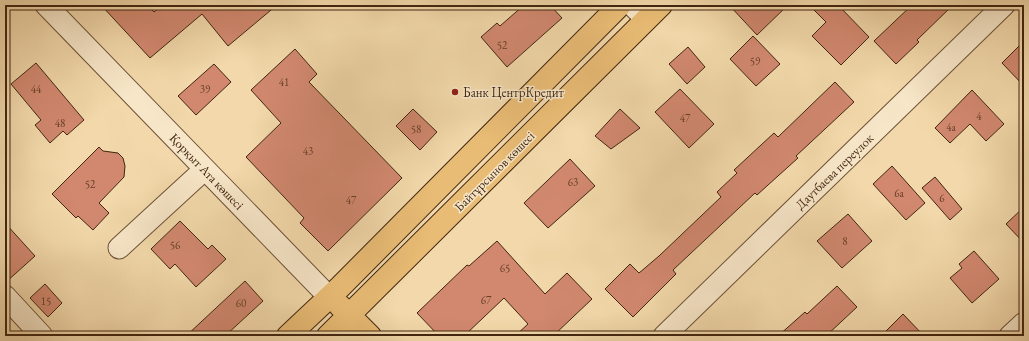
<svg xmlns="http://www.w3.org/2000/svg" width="1029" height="341" font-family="'EB Garamond',serif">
<rect width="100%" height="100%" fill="#f2d8aa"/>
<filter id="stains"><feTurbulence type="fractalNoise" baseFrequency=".005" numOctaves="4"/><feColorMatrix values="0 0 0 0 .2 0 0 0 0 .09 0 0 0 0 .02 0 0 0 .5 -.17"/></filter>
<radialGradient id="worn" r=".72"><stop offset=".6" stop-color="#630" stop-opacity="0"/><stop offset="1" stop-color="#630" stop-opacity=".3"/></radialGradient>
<path fill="#d1886f" stroke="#412611" d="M101 5H147L154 12 163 5H277L228 46 202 14 150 58Z
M524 5H550L562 18 507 67 481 37 497 23 500 26Z
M729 5H788L757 35Z
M809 5H838L869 37 841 65 812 36 826 22Z
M912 5H953L917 40 919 42 896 64 874 41Z
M753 36 780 64 756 86 730 59Z
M1024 41V86L1002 63Z
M688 47 705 67 687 84 669 64Z
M295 49 317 74 309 82 402 178 328 251 300 223 304 218 246 157 281 123 251 90Z
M36 63 84 120 67 135 63 131 50 143 35 125 41 120 11 84Z
M214 64 231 82 196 115 178 96Z
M835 82 854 102 796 156 798 158 778 176 757 195 755 193 673 270 676 274 633 317 605 289 630 264 639 273 659 256 721 197 717 192 737 173 734 170 774 133 778 137Z
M680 89 714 124 689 148 655 112Z
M972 90 1004 124 986 141 970 124 950 143 935 128Z
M413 109 437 132 420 150 396 126Z
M620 109 640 128 611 149 595 136Z
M99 147 103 151 118 153 123 158 125 166 124 177 99 203 109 213 93 230 78 216 76 218 52 194Z
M570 159 595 186 548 228 524 203Z
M892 166 925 203 906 220 873 184Z
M935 177 962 209 950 220 922 188Z
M1024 207V243L1006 224Z
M848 214 872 241 842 268 817 241Z
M180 221 208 249 212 245 226 259 196 287 175 264 170 269 151 249Z
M5 223 35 256 5 283Z
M497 241 545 294 567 273 592 299 553 336H515L528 324 504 298 464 336H439L417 313 467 265 469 266Z
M974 251 999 279 972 303 950 278 962 268 959 264Z
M245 281 263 301 225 336H186Z
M45 284 62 303 48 317 30 298Z
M837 286 857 307 826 336H778L805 312 807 314Z
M903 314 924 336H881Z"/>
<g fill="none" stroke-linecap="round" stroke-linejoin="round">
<defs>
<path id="minor" d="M46 5 330 298
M632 5 646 19
M119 248 205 169
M5 296 42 336
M664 336 1004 5
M1010 336 1024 323"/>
<path id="major" d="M340 306 370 336
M288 336 340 287 620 5
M328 336 661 5"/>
</defs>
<use href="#minor" stroke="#6d5237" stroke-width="23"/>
<use href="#major" stroke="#412611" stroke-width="24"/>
<use href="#minor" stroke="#f7e6c8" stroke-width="21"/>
<use href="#major" stroke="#e9bc75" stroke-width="22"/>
</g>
<circle fill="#8f2418" stroke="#f7e6c8" stroke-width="1.5" cx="455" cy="92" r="4"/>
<g text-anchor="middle" stroke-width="3" stroke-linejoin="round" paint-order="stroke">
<g font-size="11" fill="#653e28">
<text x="502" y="49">52</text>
<text x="755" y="65">59</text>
<text x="284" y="86">41</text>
<text x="36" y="93">44</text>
<text x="205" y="93">39</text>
<text x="979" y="120">4</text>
<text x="685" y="122">47</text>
<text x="60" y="127">48</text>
<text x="951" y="131">4а</text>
<text x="416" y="133">58</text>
<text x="308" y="155">43</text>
<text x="573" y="186">63</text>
<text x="90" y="188">52</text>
<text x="899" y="197">6а</text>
<text x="942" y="202">6</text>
<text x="351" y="204">47</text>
<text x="845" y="245">8</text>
<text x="175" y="249">56</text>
<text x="505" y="272">65</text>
<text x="486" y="304">67</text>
<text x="46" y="305">15</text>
<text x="241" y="307">60</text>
</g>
<g font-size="13" fill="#412611" stroke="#f7e6c8" text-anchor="start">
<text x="463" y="97">Банк ЦентрКредит</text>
</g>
<g font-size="13" fill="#412611" stroke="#f7e6c8">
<text transform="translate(207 171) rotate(46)" y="5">Қорқыт Ата көшесі</text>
<text transform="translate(494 171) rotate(-45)" y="5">Байтұрсынов көшесі</text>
<text transform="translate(834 171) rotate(-44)" y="5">Даутбаева переулок</text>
</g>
</g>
<rect width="1029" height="341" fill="none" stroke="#f2d8aa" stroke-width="20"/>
<rect x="6" y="6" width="1017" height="329" fill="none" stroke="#412611" stroke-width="2"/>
<rect x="10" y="10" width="1009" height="321" fill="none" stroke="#412611"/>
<rect width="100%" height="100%" filter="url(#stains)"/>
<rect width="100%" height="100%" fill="url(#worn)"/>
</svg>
